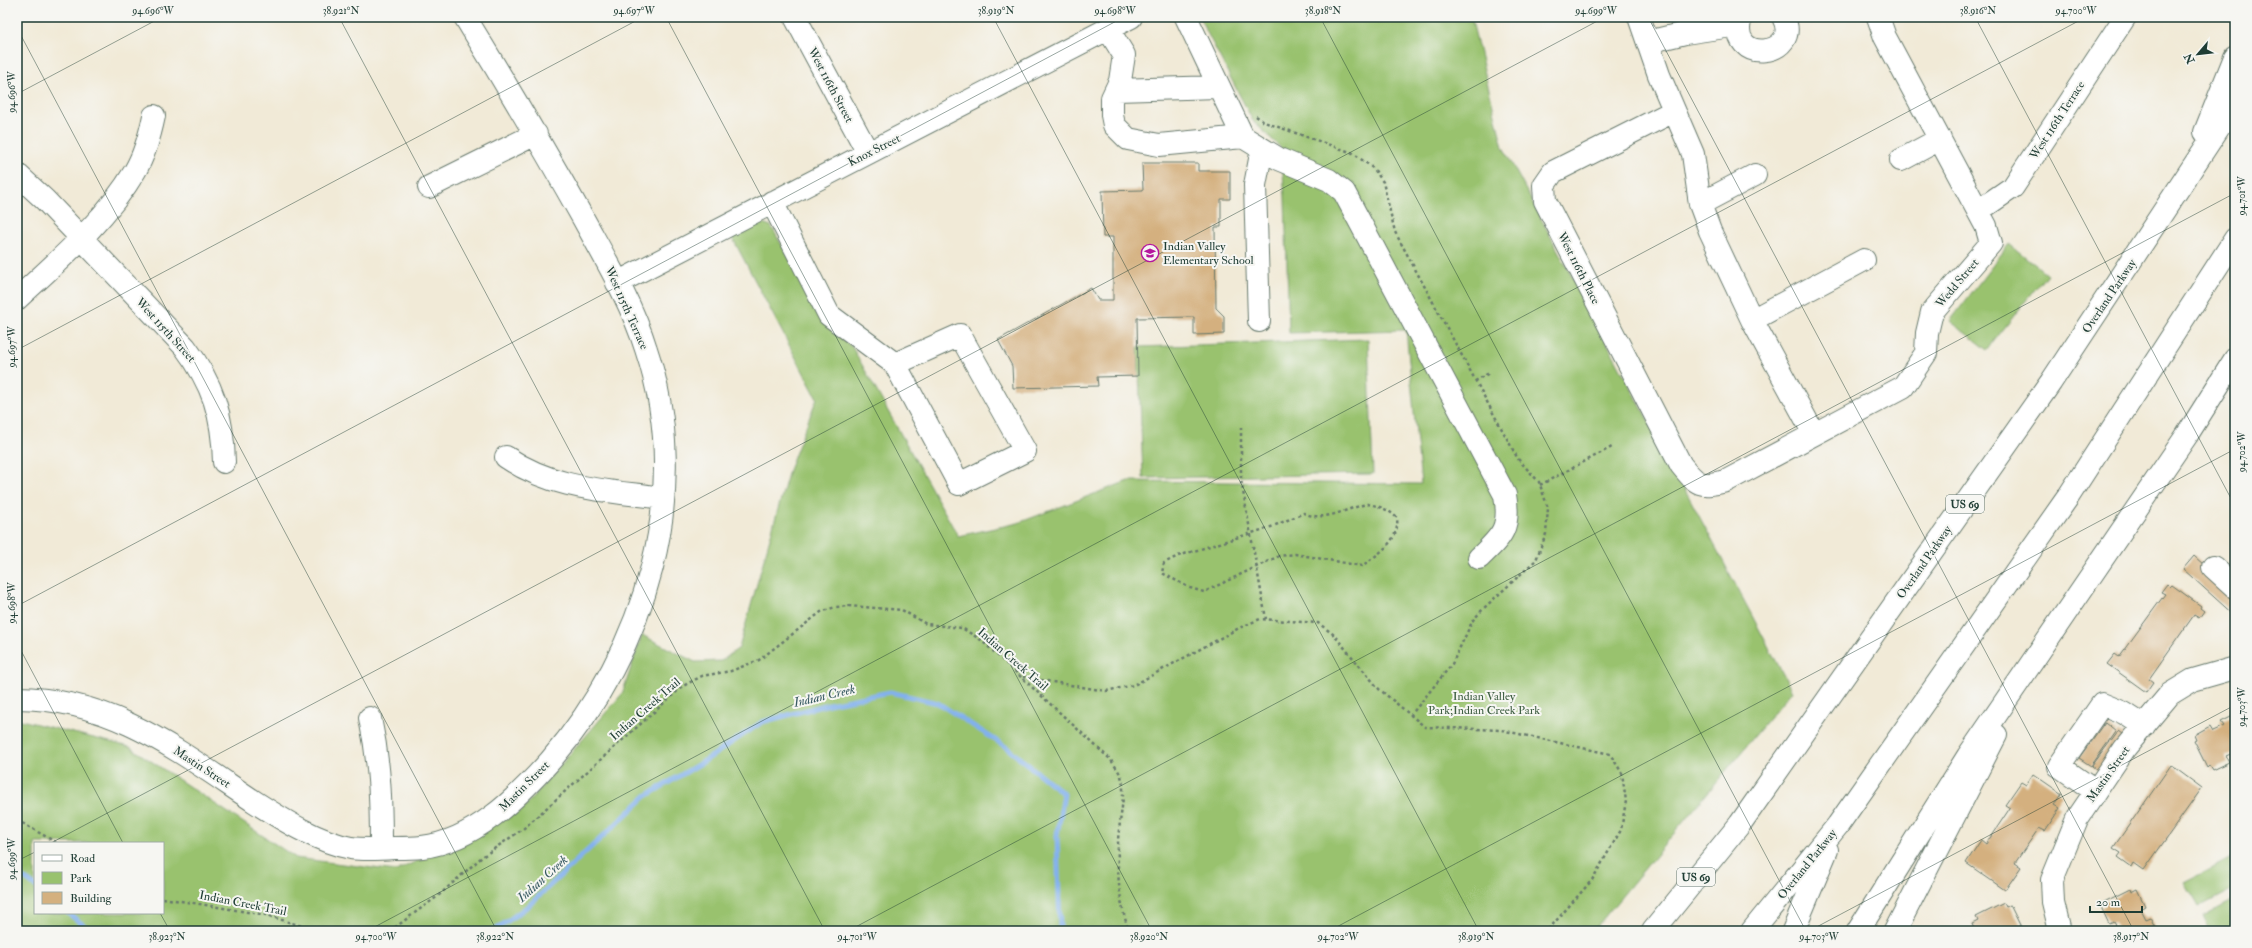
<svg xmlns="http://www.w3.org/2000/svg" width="2252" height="948" font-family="'IM FELL Double Pica',serif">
<rect width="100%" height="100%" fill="#f6f6f2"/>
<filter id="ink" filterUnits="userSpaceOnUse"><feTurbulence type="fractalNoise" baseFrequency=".025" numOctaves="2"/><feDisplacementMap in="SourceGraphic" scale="8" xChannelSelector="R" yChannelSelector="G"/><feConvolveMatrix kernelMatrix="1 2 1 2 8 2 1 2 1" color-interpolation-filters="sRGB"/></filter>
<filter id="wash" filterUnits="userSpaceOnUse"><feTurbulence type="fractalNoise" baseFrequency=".012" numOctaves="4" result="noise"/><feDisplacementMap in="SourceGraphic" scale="16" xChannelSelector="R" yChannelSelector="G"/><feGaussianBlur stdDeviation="0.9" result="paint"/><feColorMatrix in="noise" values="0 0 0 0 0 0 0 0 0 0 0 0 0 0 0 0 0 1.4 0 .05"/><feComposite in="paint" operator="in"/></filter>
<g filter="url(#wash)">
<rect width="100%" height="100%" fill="#f1ead7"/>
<path fill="#99c26e" stroke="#5c8051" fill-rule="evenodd" d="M1199 17H1471L1503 147 1792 691 1593 931H17V719L130 747 296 858 396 871 521 811 622 694 642 635 695 662 721 661 739 648 789 470 817 398 732 237 760 222 771 226 828 326 852 347 958 536 1018 523 1128 481 1421 484 1406 330 1289 333 1285 198 1281 148 1253 121ZM35 843H163V913H35Z
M2009 244 2047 274 1987 350 1950 321Z
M1368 339 1373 474 1143 478 1138 347Z
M2235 856V888L2199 907 2185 882Z
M2235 899V931H2211L2203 916Z"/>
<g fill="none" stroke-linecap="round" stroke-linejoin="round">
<path stroke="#82b1ed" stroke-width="5" d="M17 876 27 880 35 886
M68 913 91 931
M494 931 528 906 646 796 706 760 762 722 829 704 890 692 938 703 1006 747 1064 794 1057 835 1060 931"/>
</g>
<g id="blocks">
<path fill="#d4b07f" d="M1142 163H1198V171H1230V199H1221V227H1215L1216 308 1224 316V334L1194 335V317L1137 318 1138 376 1097 377 1098 386 1013 388 1012 366 998 340 1091 288 1098 300H1113V237H1103L1102 191 1143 190Z
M2194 556 2235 593V616L2183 569Z
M2167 584 2170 587 2172 585 2201 606 2200 608 2204 611 2199 618 2194 615 2149 679 2153 682 2146 692 2107 664 2115 654 2119 657 2165 594 2161 592Z
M2235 715V752L2226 756 2229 762 2212 770 2209 765 2207 767 2194 741 2196 740 2194 735 2210 726 2213 731 2224 726 2221 722Z
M2105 722 2116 731 2091 766 2079 758Z
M2118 731 2130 740 2104 775 2092 766Z
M2171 765 2202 788 2144 870 2134 863 2132 867 2118 857 2121 853 2113 848Z
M2033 774 2062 794 2055 805 2060 808 2045 831 2039 828 2015 863 2021 867 2005 890 1966 863 1981 840 1986 844 2010 808 2005 805 2021 782 2026 785Z
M2130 889 2131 892 2137 889 2145 906 2140 909 2145 919 2150 917 2157 931H2119L2114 922 2109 924 2101 907 2106 904 2104 902Z
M2004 903 2006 907 2010 905 2023 931H1975L1972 924 1978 921 1976 917Z"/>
</g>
</g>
<g filter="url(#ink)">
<use href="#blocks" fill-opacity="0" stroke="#687a6d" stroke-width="1"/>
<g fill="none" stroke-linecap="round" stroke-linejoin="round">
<defs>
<path id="minor" d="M795 17 868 153
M1186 17 1243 137 1279 159 1329 180 1344 192 1505 495C1511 528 1502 536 1479 558
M1639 17 1659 75 1693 154 1700 204 1710 231 1752 320 1814 434
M1741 17C1726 67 1804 56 1783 17
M1108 29 1124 55 1120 81 1112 98V115L1114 125 1128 139 1159 145 1243 137
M1648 42 1685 33 1738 25
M1116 90 1219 87
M1674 111 1553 172 1544 185 1545 201 1681 465C1698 486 1700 487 1726 481L1903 387 1926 353 1927 333 1932 312 1991 243 1986 226 1885 37 1878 17
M1901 160 1940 139
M17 174 45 200 185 347C213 384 223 416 224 462
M429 187 536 134
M772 202 829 315 895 364 959 484 1025 451 960 335 895 364
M1700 204 1755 175
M1978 211 2013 187 2125 17
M617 283 1131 17
M17 299C59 260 106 220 135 171 145 154 150 135 154 116
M1752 320 1864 260
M1259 321 1255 185 1262 149
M506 457C555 490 606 490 663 498
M2213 567 2235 587
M17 698C114 699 178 751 255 802 283 820 318 842 351 848 365 850 380 849 394 848 403 848 413 848 422 847 474 841 517 798 550 761 646 650 694 492 646 349 632 304 607 262 584 220 546 152 506 84 465 17
M370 718C380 764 381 802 381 848
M2095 791 2059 766 2102 704 2124 713 2144 726
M2060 931 2053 902 2052 880 2077 819 2125 748 2170 694 2193 680 2235 668"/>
<path id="highway" d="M2205 132 2235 57
M1653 931 1740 824 2051 382 2235 103
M1752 931 1838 825 2068 497 2235 239
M1793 931 1827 850
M1858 931 1968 756 2187 435 2235 359
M1895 931 1996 735"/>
</defs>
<use href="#minor" stroke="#687a6d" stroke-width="24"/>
<use href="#highway" stroke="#687a6d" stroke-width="24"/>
<path stroke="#687a6d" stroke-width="2.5" stroke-dasharray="3 3" stroke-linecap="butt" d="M1256 116 1264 122 1353 153 1374 169 1383 182 1395 232 1518 459 1539 482 1548 508 1546 534 1536 560 1484 608 1473 620 1452 664 1410 716
M1475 381 1489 373
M1241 427V480L1266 619
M1540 485 1612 447
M1367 504C1379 506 1388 509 1397 518 1400 541 1378 554 1362 566L1295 554 1279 556 1204 592 1190 588 1162 573 1164 563 1178 556 1271 527 1304 513C1324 523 1347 508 1367 504Z
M1023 677 1106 691 1134 685 1239 628 1260 619 1318 623 1333 634 1379 689 1425 727 1501 730 1610 754 1622 773 1626 801 1621 830 1592 880 1547 931
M17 820 57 843
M163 898 266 915 318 931
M390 931 438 896 482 857 523 829 683 686 702 676 731 671 759 660 821 612 835 607 849 606 902 610 926 624 962 628 981 640 1111 760C1114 765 1119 771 1121 776 1127 793 1118 825 1118 843 1117 873 1119 903 1129 931"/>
<use href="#minor" stroke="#fff" stroke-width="22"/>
<use href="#highway" stroke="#fff" stroke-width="22"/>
</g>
</g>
<path fill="none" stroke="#1f3d34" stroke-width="1" stroke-opacity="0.45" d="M339 17 825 931M666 17 1152 931M993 17 1479 931M1320 17 1806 931M1648 17 2134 931M1975 17 2235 506M17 28 497 931M17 94 162 17M17 350 643 17M17 606 1124 17M17 643 123 843M51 843 1605 17M17 861 35 852M160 913 170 931M367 931 2086 17M848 931 2235 193M1329 931 2235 449M1809 931 2235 705"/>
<defs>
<symbol id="school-ring" viewBox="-11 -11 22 22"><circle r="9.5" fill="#f6f6f2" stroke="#b5179e" stroke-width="1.5"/><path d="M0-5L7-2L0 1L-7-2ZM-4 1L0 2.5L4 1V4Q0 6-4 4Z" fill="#b5179e"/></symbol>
</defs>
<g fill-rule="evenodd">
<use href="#school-ring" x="1140" y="243" width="20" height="20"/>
</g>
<g text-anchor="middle" stroke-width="4" stroke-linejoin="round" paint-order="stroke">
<g fill="#f6f6f2" stroke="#60746d" stroke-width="1">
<rect x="1946" y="495" width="38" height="18" rx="3"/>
<rect x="1677" y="868" width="38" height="18" rx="3"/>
</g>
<g font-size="11" font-weight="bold" fill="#1f3d34">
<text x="1965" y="508">US 69</text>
<text x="1696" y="881">US 69</text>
</g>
<g font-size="12" fill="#1f3d34" stroke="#f6f6f2">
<text transform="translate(831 85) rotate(62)" y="4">West 116th Street</text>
<text transform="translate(2057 120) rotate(-57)" y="4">West 116th Terrace</text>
<text transform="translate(874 150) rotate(-27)" y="4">Knox Street</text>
<text transform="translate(1579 268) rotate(63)" y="4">West 116th Place</text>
<text transform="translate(1957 283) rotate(-50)" y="4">Wedd Street</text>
<text transform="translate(2109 296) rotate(-56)" y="4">Overland Parkway</text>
<text transform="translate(627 308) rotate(66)" y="4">West 115th Terrace</text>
<text transform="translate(166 330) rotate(48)" y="4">West 115th Street</text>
<text transform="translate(1924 562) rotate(-55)" y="4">Overland Parkway</text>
<text transform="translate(1013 659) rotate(41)" y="4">Indian Creek Trail</text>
<text transform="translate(645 709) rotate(-41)" y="4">Indian Creek Trail</text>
<text transform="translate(202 767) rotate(33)" y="4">Mastin Street</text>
<text transform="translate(2108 774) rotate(-55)" y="4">Mastin Street</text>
<text transform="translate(524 786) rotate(-45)" y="4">Mastin Street</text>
<text transform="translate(1807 864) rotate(-51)" y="4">Overland Parkway</text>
<text transform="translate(243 903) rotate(11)" y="4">Indian Creek Trail</text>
</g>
<g font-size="12" fill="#1f3d34" stroke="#f6f6f2" text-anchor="start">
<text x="1163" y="250">Indian Valley<tspan x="1163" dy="14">Elementary School</tspan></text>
</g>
<g font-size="12" fill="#3e5e42" stroke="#f6f6f2">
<text x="1484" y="700">Indian Valley<tspan x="1484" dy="14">Park;Indian Creek Park</tspan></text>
</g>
<g font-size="13" font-style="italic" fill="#385a62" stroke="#f6f6f2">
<text transform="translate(824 695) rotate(-13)" y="5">Indian Creek</text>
<text transform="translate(542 878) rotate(-42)" y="5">Indian Creek</text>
</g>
</g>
<rect width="2252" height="948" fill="none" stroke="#f6f6f2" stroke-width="44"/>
<rect x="34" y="842" width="130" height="72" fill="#f6f6f2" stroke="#a0aca6"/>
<rect x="42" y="855" width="20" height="6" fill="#ffffff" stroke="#a0aca6"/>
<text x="70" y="862" font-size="12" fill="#1f3d34">Road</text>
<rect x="42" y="872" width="20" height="12" fill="#99c26e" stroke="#a0aca6"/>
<text x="70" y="882" font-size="12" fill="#1f3d34">Park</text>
<rect x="42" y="892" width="20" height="12" fill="#d4b07f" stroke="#a0aca6"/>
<text x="70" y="902" font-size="12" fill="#1f3d34">Building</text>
<g transform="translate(2198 54) rotate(242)" stroke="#f6f6f2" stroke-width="3" paint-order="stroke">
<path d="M0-3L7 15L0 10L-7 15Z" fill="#1f3d34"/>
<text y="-6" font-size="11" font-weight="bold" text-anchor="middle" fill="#1f3d34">N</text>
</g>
<path d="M2090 906v6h52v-6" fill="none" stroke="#1f3d34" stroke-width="2"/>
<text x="2096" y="906" font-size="12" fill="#1f3d34" stroke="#f6f6f2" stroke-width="3" paint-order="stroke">20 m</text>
<rect x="22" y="22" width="2208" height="904" fill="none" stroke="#1f3d34" stroke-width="1.5"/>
<g font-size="10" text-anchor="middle" fill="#1f3d34">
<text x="153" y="14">94.696°W</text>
<text x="341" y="14">38.921°N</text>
<text x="634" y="14">94.697°W</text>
<text x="996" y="14">38.919°N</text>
<text x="1115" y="14">94.698°W</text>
<text x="1323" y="14">38.918°N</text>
<text x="1596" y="14">94.699°W</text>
<text x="1978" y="14">38.916°N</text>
<text x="2076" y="14">94.700°W</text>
<text transform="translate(11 92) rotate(-90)" y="4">94.696°W</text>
<text transform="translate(2241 196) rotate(-90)" y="4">94.701°W</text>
<text transform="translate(11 347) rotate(-90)" y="4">94.697°W</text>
<text transform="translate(2241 452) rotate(-90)" y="4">94.702°W</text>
<text transform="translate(11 603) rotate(-90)" y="4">94.698°W</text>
<text transform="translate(2241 707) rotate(-90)" y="4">94.703°W</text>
<text transform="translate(11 859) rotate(-90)" y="4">94.699°W</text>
<text x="167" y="940">38.923°N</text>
<text x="376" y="940">94.700°W</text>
<text x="495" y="940">38.922°N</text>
<text x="857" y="940">94.701°W</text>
<text x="1149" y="940">38.920°N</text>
<text x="1338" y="940">94.702°W</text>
<text x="1476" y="940">38.919°N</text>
<text x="1819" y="940">94.703°W</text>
<text x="2131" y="940">38.917°N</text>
</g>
</svg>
